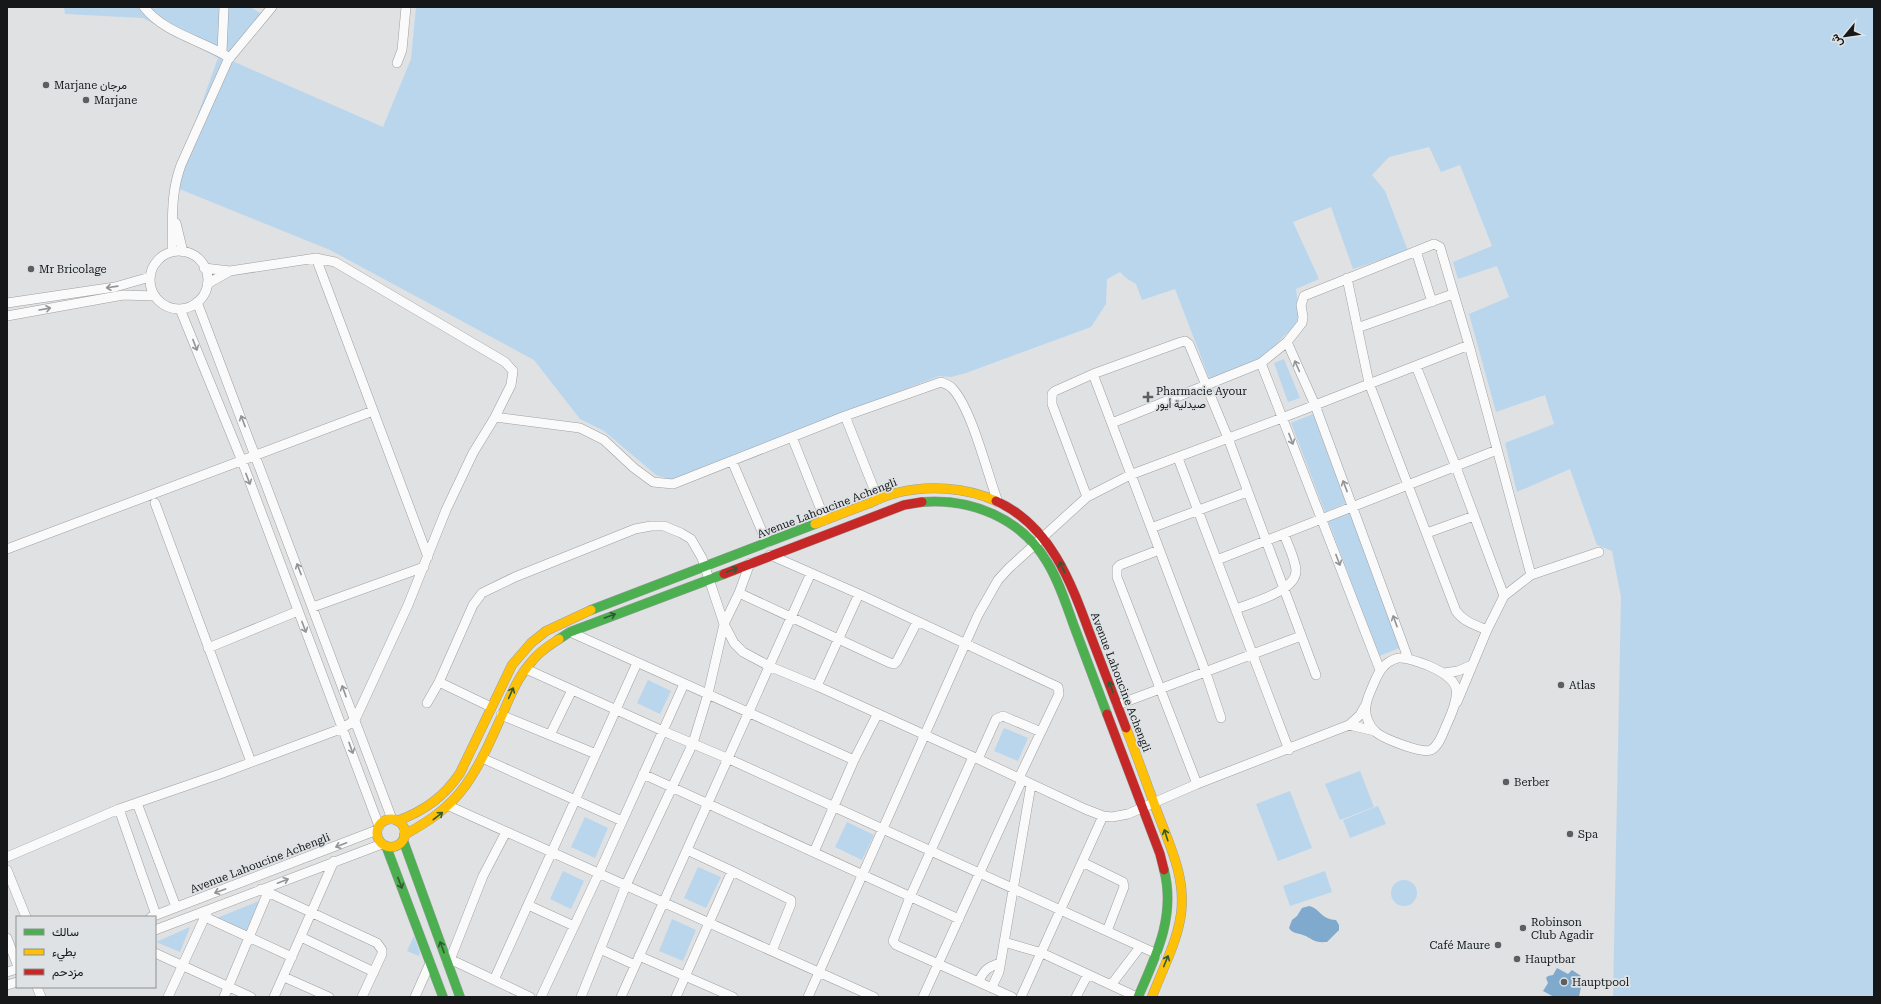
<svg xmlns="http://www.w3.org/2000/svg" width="1881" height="1004" font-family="'Roboto Serif',Vazirmatn,serif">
<rect width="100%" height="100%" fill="#dfe1e3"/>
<path fill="#bad6ed" d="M64 7H250L260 13 230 60 383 127 411 59 416 7H1874V997H1613L1621 597 1612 551 1597 545 1570 469 1517 492 1505 443 1554 424 1545 395 1496 412 1469 314 1509 297 1497 266 1458 279 1453 262 1492 246 1460 165 1441 172 1429 147 1389 157 1372 175 1385 191 1408 251 1353 269 1331 207 1293 222 1319 279 1296 289 1299 313 1296 324 1257 363 1210 380 1175 289 1142 300 1136 284 1126 278 1120 272 1107 279 1106 304 1091 327 966 373 951 377 939 376 671 480 656 475 604 431 580 419 534 360 330 250 172 186 218 58 143 18 65 14Z
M1284 359 1300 398 1288 402 1274 363Z
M1313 414 1346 503 1325 512 1291 423Z
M1350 511 1402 647 1379 656 1328 520Z
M648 680 671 691 660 714 637 703Z
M1004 728 1028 738 1018 761 994 751Z
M1360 771 1374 807 1340 820 1325 784Z
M1290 791 1312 848 1278 861 1256 804Z
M1378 806 1386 824 1350 838 1343 820Z
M585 817 608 828 595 858 571 847Z
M847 822 874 835 862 860 835 847Z
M698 867 721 877 706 908 684 898Z
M563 871 584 881 571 909 550 899Z
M1325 871 1332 892 1290 906 1283 886Z
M1391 893a13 13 0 1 1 26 0a13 13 0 1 1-26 0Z
M264 899 251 933 217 918Z
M672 919 696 930 683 961 659 951Z
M190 927 180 952 156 942Z
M414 936 420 952 419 956 407 951Z"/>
<path fill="#80aacd" d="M1309 906C1320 908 1320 919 1336 920L1339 925V930L1327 942C1312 943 1314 939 1303 935 1297 933 1292 933 1289 928L1292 920 1297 916 1302 908Z
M1557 968 1568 974 1572 970 1581 976 1579 980 1581 987 1579 997H1554L1543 991 1548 983 1546 978 1548 976 1553 975Z"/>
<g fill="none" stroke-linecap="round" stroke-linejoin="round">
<defs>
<path id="street" d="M144 7C165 34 202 40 230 58
M222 52 224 7
M397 63 402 50 406 7
M176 223 183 252
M1416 251 1432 302
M150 280a29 29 0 1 1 58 0a29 29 0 1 1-58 0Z
M172 252C173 220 170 195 181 165L228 60 272 7
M316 258 428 557
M1347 278 1369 383 1456 611C1464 622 1475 625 1487 630
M207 284 230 271
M197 302 392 819
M7 303 115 287 150 277
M180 309 242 461 379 826
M7 316 123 295 155 296
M1357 328 1453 294
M1287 342 1315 405 1408 658
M1261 363 1380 670
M1416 366 1456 467 1504 596
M1093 374 1206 673 1221 718
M845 416 878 499
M495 417 580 428 604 440 634 468 653 482 673 484 845 416 941 382C946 384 949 385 952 388 972 409 987 473 998 502
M1112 423 1261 363 1287 342 1302 323 1303 317 1301 305 1304 296 1434 244 1440 247 1469 345 1531 575
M792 437 825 520
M1178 458 1289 750
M732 461 767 543
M1087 497 1052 404V394L1055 391 1093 374 1181 342 1185 341 1189 344 1228 438 1316 675
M155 503 251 762
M1151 528 1247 492
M1427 533 1474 516
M7 549 373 411
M1159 550 1120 565 1117 568V577L1197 784
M770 555 859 594 1058 687 1059 694 1019 778
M1217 560 1497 450
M739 593 890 663 894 664 897 661 917 622
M313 607 424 567
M1236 609C1251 603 1297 591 1296 570 1295 559 1288 545 1284 534
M570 632 854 760 877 715
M208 648 298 611
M1398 658C1408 657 1417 662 1427 665 1462 680 1462 691 1447 724 1443 732 1440 745 1431 750 1422 754 1385 739 1377 733 1372 729 1369 724 1367 718 1363 706 1369 695 1374 683 1379 671 1384 662 1398 658Z
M526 669 663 731 729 759 1157 954
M1444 673 1458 671 1472 665
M439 682 491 707
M817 686 859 594
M1457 702 1487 630 1504 596 1531 575 1599 552
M427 703 439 682 473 605 482 593 515 577 635 529 651 526H664L681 533 691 539 702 558 724 624 734 643 743 652 771 667 817 686 978 759 1085 809 1103 816 1112 817 1128 814 1197 784 1349 725 1360 715 1365 706
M1117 705 1301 636
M501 715 596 754
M1349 725 1375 731
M550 735 572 690
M973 757 910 897 893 941 896 945 1012 997
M482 758 622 821
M978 759 996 719 1003 716 1041 732
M643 774 959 919
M137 803 176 907
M449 806 874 997
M119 809 156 915
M814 852 854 760
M7 857 119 809 220 774 343 728 355 720 408 605 446 510 473 453 495 417 511 385 513 371 505 362 335 262 316 258 230 271 204 268
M1082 862 1123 882 1124 887 1107 931
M7 870 26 917
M732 871 791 900V904L772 951
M261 889 377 943 382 950V954L362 997
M528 905 574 926
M151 917 377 830
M205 917 292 957
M155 930 382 844
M301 937 374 972
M7 938 17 964
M1004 942 1042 953 1111 985
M600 949 635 965
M155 953 251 997
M639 956 733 997
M450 960 483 876 506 832
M447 961 456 962 530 997
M7 972 17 969
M284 977 329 997
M494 980 637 663
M979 981C984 970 988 967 1000 963
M7 985 17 982
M37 987 41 997
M992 987 999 972 1031 785
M168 997 208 910
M224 997 268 892
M274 997 334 861
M415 997 430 963
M541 997 599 873 684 684
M581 997 626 885 693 743 708 694 724 624 739 593 750 563
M621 997 811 573
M676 997 732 871 687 850
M808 997 978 615 998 580 1009 568 1087 497 1130 475 1282 418 1469 345
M923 997 1022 780
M1021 997 1103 816
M1076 997 1087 976
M1137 997 1111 985 1140 947"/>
<path id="fast" d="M922 502C971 498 1021 518 1047 562 1059 581 1066 604 1074 626 1085 655 1096 685 1107 714
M591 610 815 524
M559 639 570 632 724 574
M403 840 460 997
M386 846 443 997
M1138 997C1156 956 1176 916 1164 870"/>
<path id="slow" d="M815 524C833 517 851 510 870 503 878 499 887 495 896 493 928 485 966 487 996 501
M1126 728C1137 756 1147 785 1158 814 1170 846 1186 878 1181 914 1177 943 1162 970 1152 997
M377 833a14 14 0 1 1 28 0a14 14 0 1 1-28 0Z
M397 821C424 811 444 797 460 773L512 665 531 643 546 631 591 610
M404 835C428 822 449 808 465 786 481 764 492 737 503 713 511 694 519 675 533 660 540 651 550 645 559 639"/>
<path id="jam" d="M996 501C1050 525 1071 582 1090 634 1102 665 1114 696 1126 728
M724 574 904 505 922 502
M1107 714 1160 854 1164 870"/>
</defs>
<use href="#street" stroke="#9e9fa0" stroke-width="10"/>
<use href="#fast" stroke="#9e9fa0" stroke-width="10"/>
<use href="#slow" stroke="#9e9fa0" stroke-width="10"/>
<use href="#jam" stroke="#9e9fa0" stroke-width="10"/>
<use href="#street" stroke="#fafafb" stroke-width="9"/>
<use href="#fast" stroke="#4caf50" stroke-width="9"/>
<use href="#slow" stroke="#ffc107" stroke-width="9"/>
<use href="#jam" stroke="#c62828" stroke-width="9"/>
</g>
<defs><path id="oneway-shaft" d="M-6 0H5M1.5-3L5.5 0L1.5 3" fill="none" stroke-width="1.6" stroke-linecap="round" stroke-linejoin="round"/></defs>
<g stroke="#939495">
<use href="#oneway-shaft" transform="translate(112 287) rotate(172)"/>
<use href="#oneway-shaft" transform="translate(45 309) rotate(-10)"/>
<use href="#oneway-shaft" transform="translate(195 345) rotate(69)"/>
<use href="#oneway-shaft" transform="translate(1297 366) rotate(-114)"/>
<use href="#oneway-shaft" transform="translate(243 421) rotate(-111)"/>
<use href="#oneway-shaft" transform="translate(1291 439) rotate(69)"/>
<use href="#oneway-shaft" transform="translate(248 479) rotate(69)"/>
<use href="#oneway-shaft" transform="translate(1345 486) rotate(-111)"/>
<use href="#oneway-shaft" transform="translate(1338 560) rotate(69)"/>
<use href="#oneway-shaft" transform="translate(299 569) rotate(-111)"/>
<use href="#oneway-shaft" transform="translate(1395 621) rotate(-110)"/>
<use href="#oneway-shaft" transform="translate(304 627) rotate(69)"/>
<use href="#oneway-shaft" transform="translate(344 691) rotate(-110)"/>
<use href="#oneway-shaft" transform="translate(351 748) rotate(70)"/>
<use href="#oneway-shaft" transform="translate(341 845) rotate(159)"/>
<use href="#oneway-shaft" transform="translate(283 881) rotate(-21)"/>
<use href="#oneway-shaft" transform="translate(220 891) rotate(160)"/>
</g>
<g stroke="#2e5b31">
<use href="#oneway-shaft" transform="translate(1062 567) rotate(-116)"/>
<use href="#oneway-shaft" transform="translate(732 570) rotate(-21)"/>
<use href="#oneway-shaft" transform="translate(610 616) rotate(-20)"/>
<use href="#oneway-shaft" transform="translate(1111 687) rotate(-111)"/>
<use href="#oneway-shaft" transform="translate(511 693) rotate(-66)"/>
<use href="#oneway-shaft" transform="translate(438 816) rotate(-38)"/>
<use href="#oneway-shaft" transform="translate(1166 835) rotate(-108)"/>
<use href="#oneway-shaft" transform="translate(400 883) rotate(69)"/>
<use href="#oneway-shaft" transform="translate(442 947) rotate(-110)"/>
<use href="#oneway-shaft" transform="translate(1166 961) rotate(-68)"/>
</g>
<g fill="#5c5e5f" stroke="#dee2e4" stroke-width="1.5">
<circle cx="46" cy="85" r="4"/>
<circle cx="86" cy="100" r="4"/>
<circle cx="31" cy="269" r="4"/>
<path d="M1146 391h4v4h4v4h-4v4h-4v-4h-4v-4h4z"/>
<circle cx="1561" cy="685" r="4"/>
<circle cx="1506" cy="782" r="4"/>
<circle cx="1570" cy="834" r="4"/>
<circle cx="1523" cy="928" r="4"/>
<circle cx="1498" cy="945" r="4"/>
<circle cx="1517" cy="959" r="4"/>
<circle cx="1564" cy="982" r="4"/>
</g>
<g text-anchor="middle" stroke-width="3.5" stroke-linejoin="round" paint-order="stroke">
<g font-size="11" fill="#151718" stroke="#dee2e4" text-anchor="start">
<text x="54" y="89">Marjane مرجان</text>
<text x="94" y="104">Marjane</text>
<text x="39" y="273">Mr Bricolage</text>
<text x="1156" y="395">Pharmacie Ayour<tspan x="1156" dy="13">صيدلية أيور</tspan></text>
<text x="1569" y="689">Atlas</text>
<text x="1514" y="786">Berber</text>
<text x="1578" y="838">Spa</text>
<text x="1531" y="926">Robinson<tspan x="1531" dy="13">Club Agadir</tspan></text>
<text x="1490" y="949" text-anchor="end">Café Maure</text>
<text x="1525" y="963">Hauptbar</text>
<text x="1572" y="986">Hauptpool</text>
</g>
<g font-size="11" fill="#151718" stroke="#dee2e4">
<text transform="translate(827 508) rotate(-21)" y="4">Avenue Lahoucine Achengli</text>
<text transform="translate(1121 682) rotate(69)" y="4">Avenue Lahoucine Achengli</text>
<text transform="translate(260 863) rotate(-21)" y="4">Avenue Lahoucine Achengli</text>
</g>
</g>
<rect width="1881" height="1004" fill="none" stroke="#151718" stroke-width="16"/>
<rect x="16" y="916" width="140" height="72" fill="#dee2e4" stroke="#8e9192"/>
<rect x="24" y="929" width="20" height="6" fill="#4caf50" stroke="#8e9192"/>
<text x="52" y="936" font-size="12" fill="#151718">سالك</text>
<rect x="24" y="949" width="20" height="6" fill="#ffc107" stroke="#8e9192"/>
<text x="52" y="956" font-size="12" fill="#151718">بطيء</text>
<rect x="24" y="969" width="20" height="6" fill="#c62828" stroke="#8e9192"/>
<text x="52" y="976" font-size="12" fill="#151718">مزدحم</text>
<g transform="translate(1845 36) rotate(241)" stroke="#dee2e4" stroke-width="3" paint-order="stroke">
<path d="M0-3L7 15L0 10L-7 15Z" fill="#151718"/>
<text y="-6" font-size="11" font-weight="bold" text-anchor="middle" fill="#151718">ش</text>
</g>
</svg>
